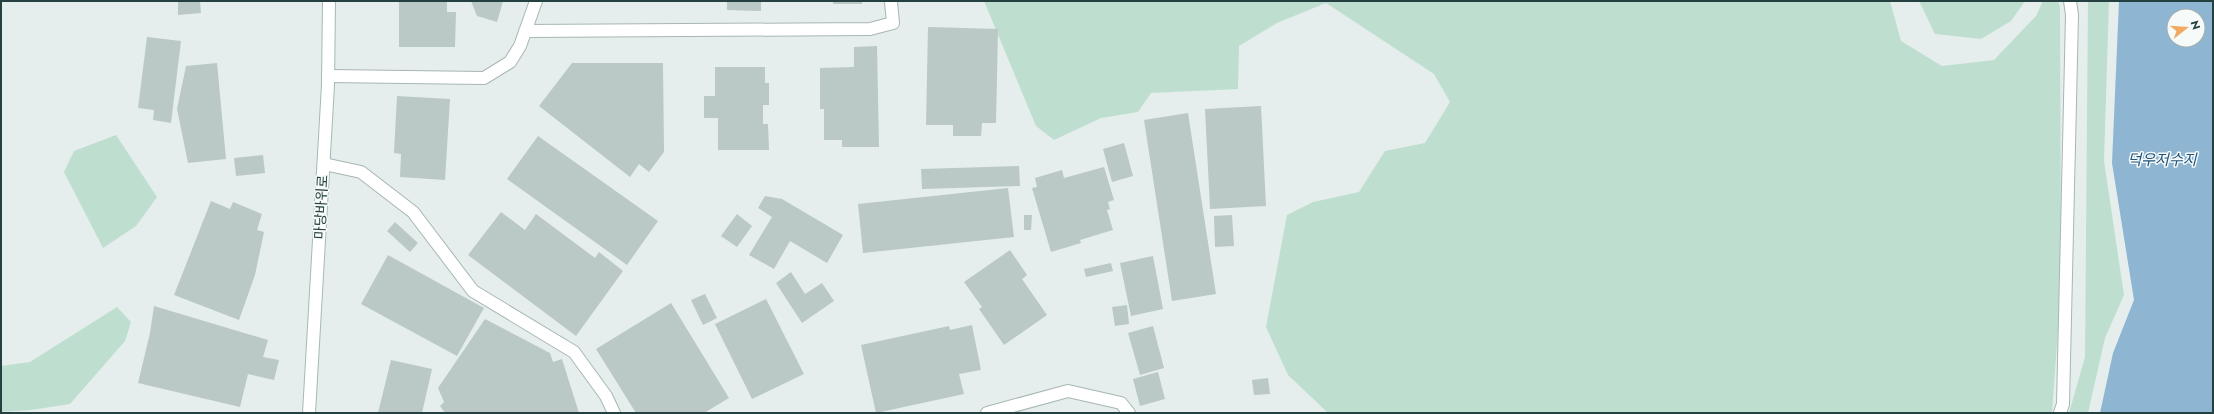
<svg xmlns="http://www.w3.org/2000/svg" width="2214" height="414" font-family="Jost,'Noto Sans KR',sans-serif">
<rect width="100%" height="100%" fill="#e5eeec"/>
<path fill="#bedfd0" d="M984 1H1890L1901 41 1942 66 1994 60 2036 16 2043 1H2058L2060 6 2061 288 2052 413H1328L1288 375 1266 327 1287 215 1313 202 1359 192 1385 151 1425 143 1450 102 1434 74 1326 3 1277 23 1239 46 1238 89 1151 93 1138 112 1101 118 1054 140 1036 126Z
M1919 1H2025L2011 21 1981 39 1935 34Z
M2088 1H2109L2104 161 2124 295 2105 338 2088 413H2069L2085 357Z
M116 135 157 197 136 226 103 248 64 172 74 151Z
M117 307 131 322 125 341 70 404 31 410 1 412V366L30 362Z"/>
<path fill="#8eb5d2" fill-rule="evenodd" d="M2119 1H2213V413H2100L2113 353 2134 300 2112 163ZM2174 16H2198V40H2174Z"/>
<path fill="#bac9c6" d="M178 1H200L201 13 178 15Z
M399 1H447V12H456L455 47H399Z
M471 1H503L497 22 477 16Z
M727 1H761V11L727 10Z
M833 1H862V4H833Z
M928 27 998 29 996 123H982L981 136H953V125H926Z
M147 37 181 41 171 123 153 120 154 110 138 108Z
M877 46 879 147H842V140H824V109H820V68L854 67V47Z
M217 63 226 159 188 163 177 109 186 66Z
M572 63H663L664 152 649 172 639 164 630 177 539 106Z
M715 67H765V83H769V105H763V124H768L769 150H718V118H704V96H715Z
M397 96 450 99 445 180 400 177 401 154 394 153Z
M1261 106 1266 206 1210 209 1205 109Z
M1188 113 1216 294 1172 301 1144 120Z
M538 136 658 221 627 265 507 179Z
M1124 143 1133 176 1112 182 1103 149Z
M263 155 265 173 236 176 234 158Z
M1019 166 1020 186 922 189 921 169Z
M1104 167 1114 200 1108 202 1110 209 1107 210 1113 230 1080 240 1081 243 1051 252 1032 188 1037 187 1035 178 1062 170 1064 178Z
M1008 188 1014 237 863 253 858 204Z
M765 196 782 199 843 235 827 263 790 241 774 269 749 255 772 217 758 208Z
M211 201 230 209 233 202 262 214 257 230 264 232 255 275 239 320 174 295Z
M501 212 525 230 536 214 595 258 599 252 623 271 576 336 468 255Z
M737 214 752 226 737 247 721 236Z
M1024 215H1032L1031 230H1024Z
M1232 215 1234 246 1215 247 1214 216Z
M395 222 418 243 410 252 387 231Z
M1010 250 1027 275 1022 279 1047 315 1004 345 979 309 982 307 964 282Z
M388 255 484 308 457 356 361 304Z
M1153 256 1163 309 1131 316 1120 263Z
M1111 263 1113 271 1086 277 1084 269Z
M791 272 805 294 822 283 834 301 802 323 776 283Z
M705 294 717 318 703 325 691 300Z
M766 299 804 374 752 399 715 324Z
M671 303 729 398 704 413H636L596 349Z
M1127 305 1129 324 1115 326 1112 307Z
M154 306 268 340 263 357 279 360 274 380 248 374 240 407 138 383 150 333Z
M485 319 550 353 553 362 562 359 579 413H445L440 406 444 402 438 388Z
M972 325 981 370 959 374 964 394 876 413 861 345 949 326 950 330Z
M1153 326 1164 368 1140 375 1128 333Z
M391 360 432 369 422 413H378Z
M1158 372 1165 399 1140 406 1133 379Z
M1268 378 1270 394 1254 395 1252 380Z"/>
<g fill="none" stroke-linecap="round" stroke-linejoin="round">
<defs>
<path id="service" d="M525 31 870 29 893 23 891 2
M328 76 484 78 510 62 520 46 536 1"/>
<path id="minor" d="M324 164 361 172 413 212 473 291 574 352 606 396 614 413
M987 413 1068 391 1121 403 1129 413
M2060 413 2063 404 2072 15 2070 1"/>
<path id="secondary" d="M309 413 328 85 329 1"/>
</defs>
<use href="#service" stroke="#a7b6b5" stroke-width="14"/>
<use href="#minor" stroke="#a7b6b5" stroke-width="14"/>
<use href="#secondary" stroke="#a3bab8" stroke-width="14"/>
<use href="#service" stroke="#fff" stroke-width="12"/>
<use href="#minor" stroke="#fff" stroke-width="12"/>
<use href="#secondary" stroke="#fff" stroke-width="12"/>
</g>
<g text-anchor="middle" stroke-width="3" stroke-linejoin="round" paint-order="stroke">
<g font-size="14" fill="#244040" stroke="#f6faf9">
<text transform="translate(321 207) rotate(-87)" y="5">마당바위로</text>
</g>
<g font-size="15" font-style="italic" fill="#1d537d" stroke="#f6faf9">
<text x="2162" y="165">덕우저수지</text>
</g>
</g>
<rect width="2214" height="414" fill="none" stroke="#244040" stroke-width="4"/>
<g transform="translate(2186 28) rotate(73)"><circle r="19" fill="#f6faf9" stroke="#a2b0af"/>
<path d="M0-3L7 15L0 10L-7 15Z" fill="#f1aa60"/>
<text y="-6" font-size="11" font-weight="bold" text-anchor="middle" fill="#244040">N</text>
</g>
</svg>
